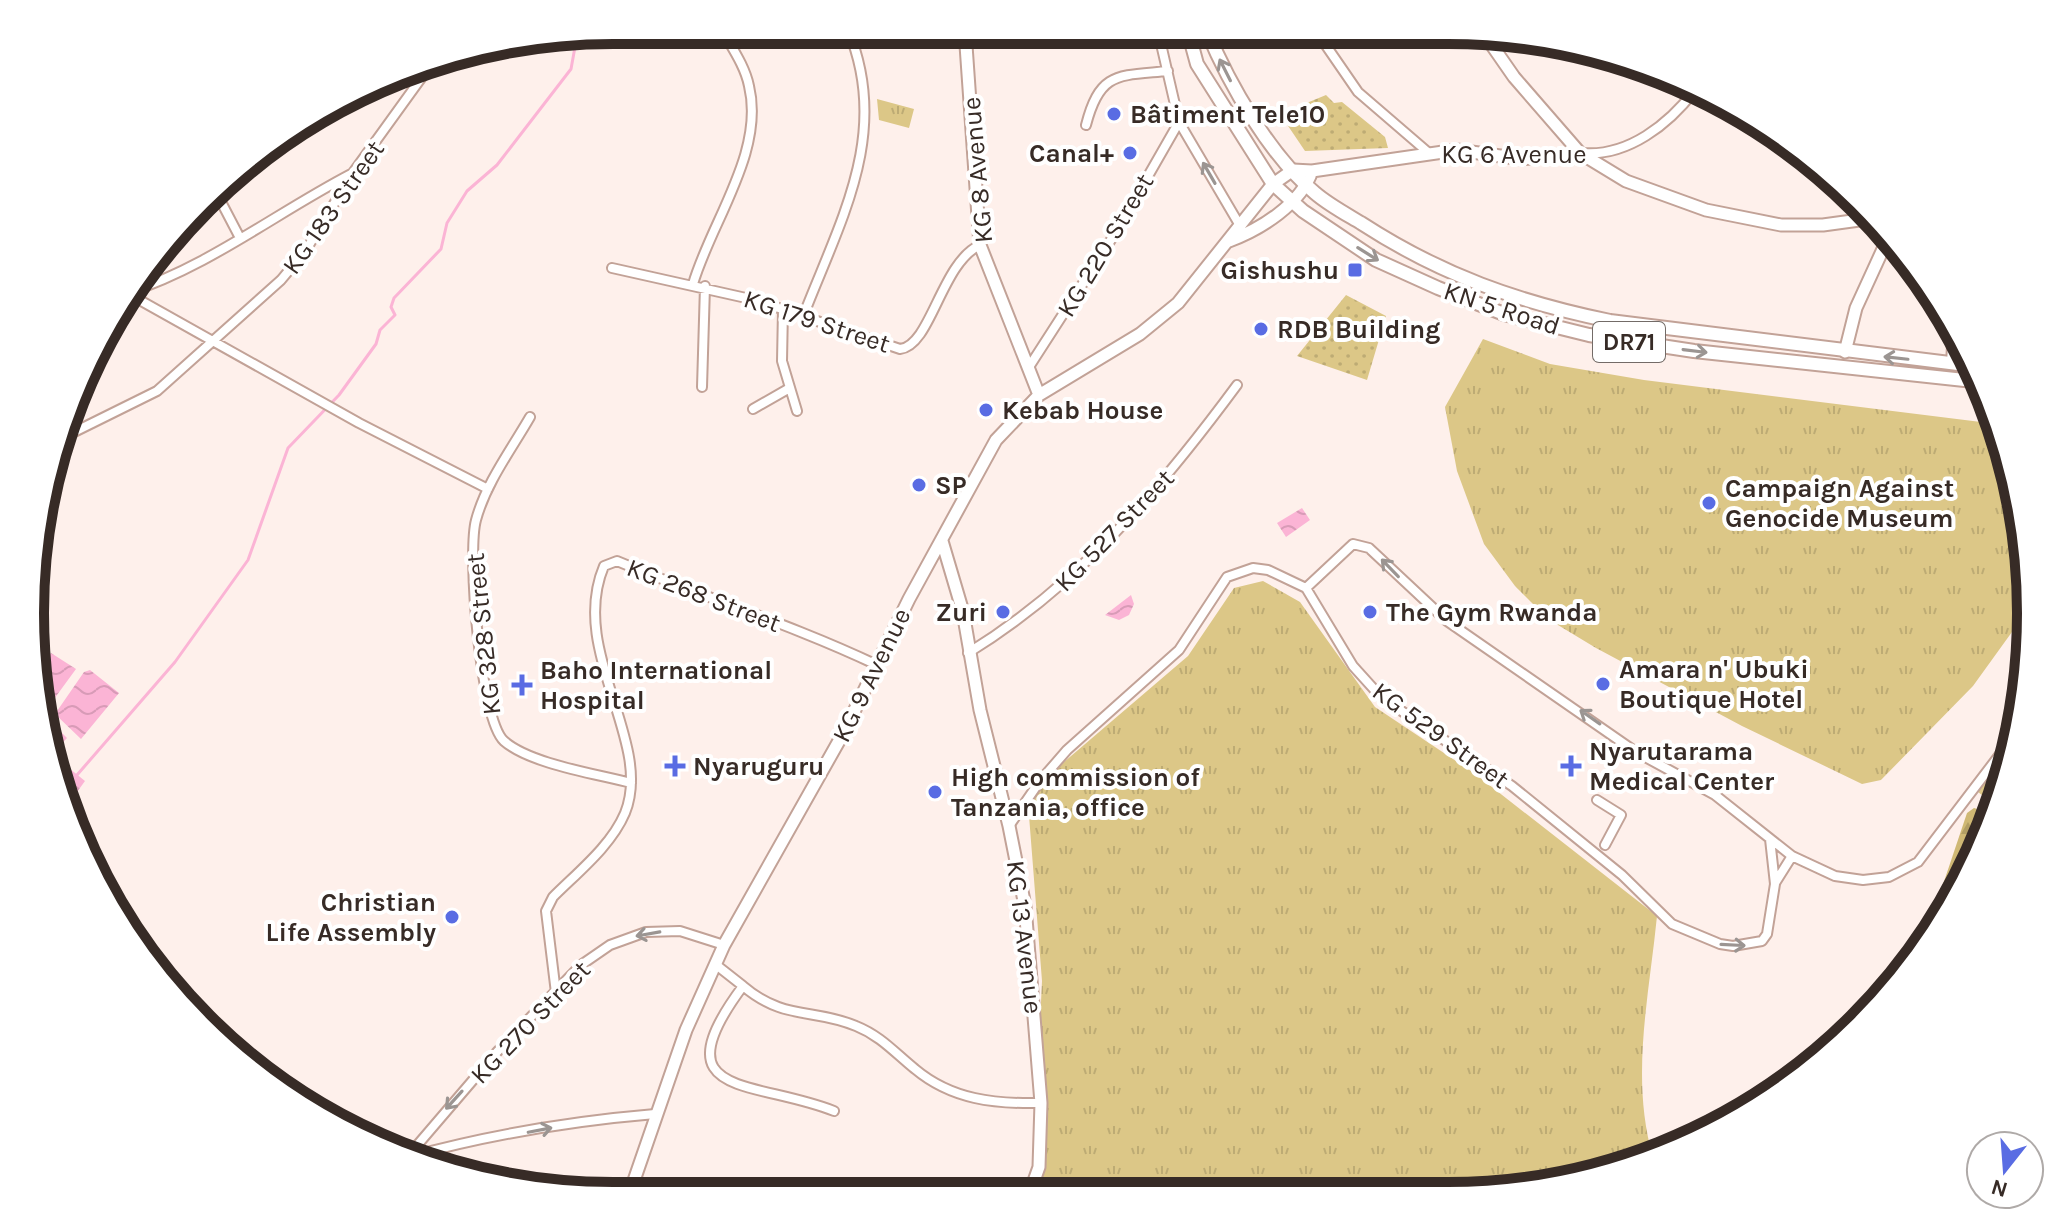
<svg xmlns="http://www.w3.org/2000/svg" width="2061" height="1226" font-family="Karla,sans-serif">
<defs>
<pattern id="grass-tufts" width="24" height="20" patternUnits="userSpaceOnUse" patternTransform="scale(2)"><rect width="24" height="20" fill="#dcc787"/><path d="M3 7l-1-3M5 7V3M7 7l1-3M15 17l-1-3M17 17v-4M19 17l1-3" fill="none" stroke="#bdab74"/></pattern>
<pattern id="forest-firs" width="22" height="20" patternUnits="userSpaceOnUse" patternTransform="scale(2)"><rect width="22" height="20" fill="#cfb874"/><path d="M5 1l3.5 6h-7zM16 11l3.5 6h-7z" fill="#b29e64"/></pattern>
<pattern id="park-dots" width="8" height="8" patternUnits="userSpaceOnUse" patternTransform="scale(2)"><rect width="8" height="8" fill="#dcc787"/><path d="M2 2h.1M6 6h.1" fill="none" stroke="#bdab74" stroke-width="1.8" stroke-linecap="round"/></pattern>
<pattern id="water-waves" width="16" height="10" patternUnits="userSpaceOnUse" patternTransform="scale(2)"><rect width="16" height="10" fill="#fbb4d5"/><path d="M0 5q4-4 8 0t8 0" fill="none" stroke="#d89bb7"/></pattern>
</defs>
<rect width="100%" height="100%" fill="#fef0eb"/>
<path fill="url(#grass-tufts)" d="M877 99 914 109 909 128 879 120Z
M1483 339 1550 364 1644 380 1997 424 2020 500 2030 607 1973 686 1881 780 1862 784 1742 726 1596 648 1548 619 1515 586 1484 544 1457 471 1445 407Z
M1263 581 1300 602 1375 707 1474 773 1657 916C1649 997 1630 1078 1653 1157L1635 1165 1487 1195H1032L1042 981 1028 803 1057 768 1188 656 1234 588Z
M1999 762 2007 763 1995 787 2000 792 1996 806 1978 792Z"/>
<path fill="url(#forest-firs)" d="M1974 808 1993 814 1986 837 1932 937 1921 950 1967 813Z"/>
<path fill="url(#park-dots)" d="M1326 95 1334 103 1342 102 1385 137 1388 148 1305 151 1280 114Z
M1346 295 1386 316 1367 380 1297 356Z"/>
<path fill="url(#water-waves)" d="M1302 508 1310 520 1286 537 1277 523Z
M1131 595 1134 604 1129 615 1119 620 1105 615Z
M51 653 76 669 46 710 39 667Z
M90 670 119 693 81 739 55 714 84 672Z
M48 719 67 738 53 753Z
M59 760 85 781 67 806 61 801 55 765Z"/>
<g fill="none" stroke-linecap="round" stroke-linejoin="round">
<path stroke="#fbb4d5" stroke-width="3" d="M77 775 175 662 248 560 288 448 339 395 376 344 380 330 395 315 391 307 394 298 441 249 447 223 467 191 497 165 571 69 577 36"/>
<defs>
<path id="street" d="M1158 31 1179 122 1239 224
M1316 31 1358 92 1430 154
M1086 125C1100 71 1118 76 1168 71
M1582 153C1628 157 1669 124 1695 90
M227 184 309 123
M217 194 240 238
M612 268 755 300 900 349C931 346 941 263 980 245
M693 284C711 222 765 152 749 86 745 66 732 48 722 30
M127 293 359 423 488 489
M127 293C208 267 276 213 351 174
M783 309 782 361 797 411
M804 314C841 219 891 132 848 30
M1951 364 1953 327
M1029 367 1116 232 1179 122
M702 387 705 286
M753 409 788 389
M530 417C511 450 486 483 476 520 467 553 480 719 504 741 530 764 597 774 631 783
M58 440 157 391 281 280 306 250 352 174 435 59
M1306 588 1353 544 1369 548 1447 621 1636 752 1715 795 1792 856 1835 876 1863 880 1889 877 1918 862 2020 728
M968 653C1079 585 1161 488 1237 385
M1597 800 1621 815 1605 845
M1009 826 1040 781 1067 750 1179 650 1227 577 1253 568 1268 570 1306 588 1353 666 1381 697 1512 786 1622 875 1672 924 1720 944 1733 946 1762 941 1767 934 1775 884 1770 839
M1775 883 1792 856
M715 964 743 986
M556 993 546 911 553 897C578 872 611 846 625 813 654 742 568 651 604 566L617 561C703 597 793 625 877 665
M834 1111C752 1079 659 1099 743 986 784 1021 814 1008 856 1026 881 1036 895 1053 915 1069 952 1100 995 1104 1041 1103
M408 1156 497 1052 581 965 610 945 646 932 680 931 724 945
M408 1157C488 1135 572 1121 655 1114"/>
<path id="secondary" d="M965 31 980 245 1039 395
M1482 31 1514 77 1580 153 1626 181 1706 210 1781 225H1823L1874 218
M1229 241C1261 229 1301 204 1312 171
M1845 352 1856 308 1889 236
M942 541 963 612 980 710 1009 826 1025 906 1041 1103 1039 1167 1029 1195
M629 1195 686 1030 724 945 844 732 909 599 996 440 1039 395 1140 334 1178 303 1273 184 1293 170 1312 171 1457 150 1522 159 1580 153"/>
<path id="primary" d="M1188 31 1197 64 1273 184 1303 211 1376 260 1438 288 1504 314 1589 335 1694 351 1983 382
M1207 31C1229 84 1270 156 1315 193 1329 205 1346 214 1361 223 1441 275 1518 302 1610 321L1974 366"/>
</defs>
<use href="#street" stroke="#c2a297" stroke-width="12"/>
<use href="#secondary" stroke="#c2a297" stroke-width="15"/>
<use href="#primary" stroke="#c2a297" stroke-width="16"/>
<use href="#street" stroke="#fff" stroke-width="8"/>
<use href="#secondary" stroke="#fff" stroke-width="11"/>
<use href="#primary" stroke="#fff" stroke-width="12"/>
</g>
<defs><path id="oneway-shaft" d="M-6 0H5M1.5-3L5.5 0L1.5 3" fill="none" stroke-width="1.6" stroke-linecap="round" stroke-linejoin="round" transform="scale(2)"/></defs>
<g stroke="#9b9592">
<use href="#oneway-shaft" transform="translate(1225 70) rotate(-117)"/>
<use href="#oneway-shaft" transform="translate(1209 173) rotate(-120)"/>
<use href="#oneway-shaft" transform="translate(1368 254) rotate(32)"/>
<use href="#oneway-shaft" transform="translate(1695 351) rotate(7)"/>
<use href="#oneway-shaft" transform="translate(1896 358) rotate(-174)"/>
<use href="#oneway-shaft" transform="translate(1390 568) rotate(-134)"/>
<use href="#oneway-shaft" transform="translate(1590 717) rotate(-145)"/>
<use href="#oneway-shaft" transform="translate(648 934) rotate(170)"/>
<use href="#oneway-shaft" transform="translate(1733 945) rotate(3)"/>
<use href="#oneway-shaft" transform="translate(454 1100) rotate(132)"/>
<use href="#oneway-shaft" transform="translate(540 1130) rotate(-11)"/>
</g>
<g fill="#596ce3" stroke="#fff" stroke-width="3">
<circle cx="1114" cy="114" r="8"/>
<circle cx="1130" cy="153" r="8"/>
<rect x="1347" y="262" width="16" height="16" rx="4"/>
<circle cx="1261" cy="329" r="8"/>
<circle cx="986" cy="410" r="8"/>
<circle cx="919" cy="485" r="8"/>
<circle cx="1709" cy="503" r="8"/>
<circle cx="1003" cy="612" r="8"/>
<circle cx="1370" cy="612" r="8"/>
<circle cx="1603" cy="684" r="8"/>
<path d="M518 673h8v8h8v8h-8v8h-8v-8h-8v-8h8z"/>
<path d="M671 754h8v8h8v8h-8v8h-8v-8h-8v-8h8z"/>
<path d="M1567 754h8v8h8v8h-8v8h-8v-8h-8v-8h8z"/>
<circle cx="935" cy="792" r="8"/>
<circle cx="452" cy="917" r="8"/>
</g>
<g text-anchor="middle" stroke-width="8" stroke-linejoin="round" paint-order="stroke">
<rect fill="#fff" stroke="#736b67" stroke-width="2" x="1593" y="322" width="72" height="40" rx="6"/>
<g font-size="24" font-weight="bold" fill="#372b26">
<text x="1629" y="350">DR71</text>
</g>
<g font-size="26" font-weight="bold" fill="#372b26" stroke="#fff" text-anchor="start">
<text x="1130" y="123">Bâtiment Tele10</text>
<text x="1114" y="162" text-anchor="end">Canal+</text>
<text x="1339" y="279" text-anchor="end">Gishushu</text>
<text x="1277" y="338">RDB Building</text>
<text x="1002" y="419">Kebab House</text>
<text x="935" y="494">SP</text>
<text x="1725" y="497">Campaign Against<tspan x="1725" dy="30">Genocide Museum</tspan></text>
<text x="987" y="621" text-anchor="end">Zuri</text>
<text x="1386" y="621">The Gym Rwanda</text>
<text x="1619" y="678">Amara n' Ubuki<tspan x="1619" dy="30">Boutique Hotel</tspan></text>
<text x="540" y="679">Baho International<tspan x="540" dy="30">Hospital</tspan></text>
<text x="1589" y="760">Nyarutarama<tspan x="1589" dy="30">Medical Center</tspan></text>
<text x="693" y="775">Nyaruguru</text>
<text x="951" y="786">High commission of<tspan x="951" dy="30">Tanzania, office</tspan></text>
<text x="436" y="911" text-anchor="end">Christian<tspan x="436" dy="30">Life Assembly</tspan></text>
</g>
<g font-size="26" fill="#372b26" stroke="#fff">
<text x="1514" y="163">KG 6 Avenue</text>
<text transform="translate(977 170) rotate(-95)" y="9">KG 8 Avenue</text>
<text transform="translate(333 207) rotate(-55)" y="9">KG 183 Street</text>
<text transform="translate(1105 245) rotate(-59)" y="9">KG 220 Street</text>
<text transform="translate(1502 308) rotate(18)" y="9">KN 5 Road</text>
<text transform="translate(817 321) rotate(18)" y="9">KG 179 Street</text>
<text transform="translate(1114 530) rotate(-46)" y="9">KG 527 Street</text>
<text transform="translate(704 595) rotate(21)" y="9">KG 268 Street</text>
<text transform="translate(483 634) rotate(-96)" y="9">KG 328 Street</text>
<text transform="translate(871 675) rotate(-64)" y="9">KG 9 Avenue</text>
<text transform="translate(1441 735) rotate(36)" y="9">KG 529 Street</text>
<text transform="translate(1025 937) rotate(83)" y="9">KG 13 Avenue</text>
<text transform="translate(530 1022) rotate(-46)" y="9">KG 270 Street</text>
</g>
</g>
<path d="M0 0H2061V1226H0ZM613 44H1448A569 569 0 0 1 2017 613V613A569 569 0 0 1 1448 1182H613A569 569 0 0 1 44 613V613A569 569 0 0 1 613 44Z" fill="#fff" fill-rule="evenodd"/>
<path fill="none" stroke="#372b26" stroke-width="10" d="M613 44H1448A569 569 0 0 1 2017 613V613A569 569 0 0 1 1448 1182H613A569 569 0 0 1 44 613V613A569 569 0 0 1 613 44Z"/>
<g transform="translate(2005 1170) rotate(197)"><circle r="38" fill="#ffffff" stroke="#afaaa8" stroke-width="2"/>
<path d="M0-6L14 30L0 20L-14 30Z" fill="#596ce3"/>
<text y="-12" font-size="22" font-weight="bold" text-anchor="middle" fill="#372b26">N</text>
</g>
</svg>
